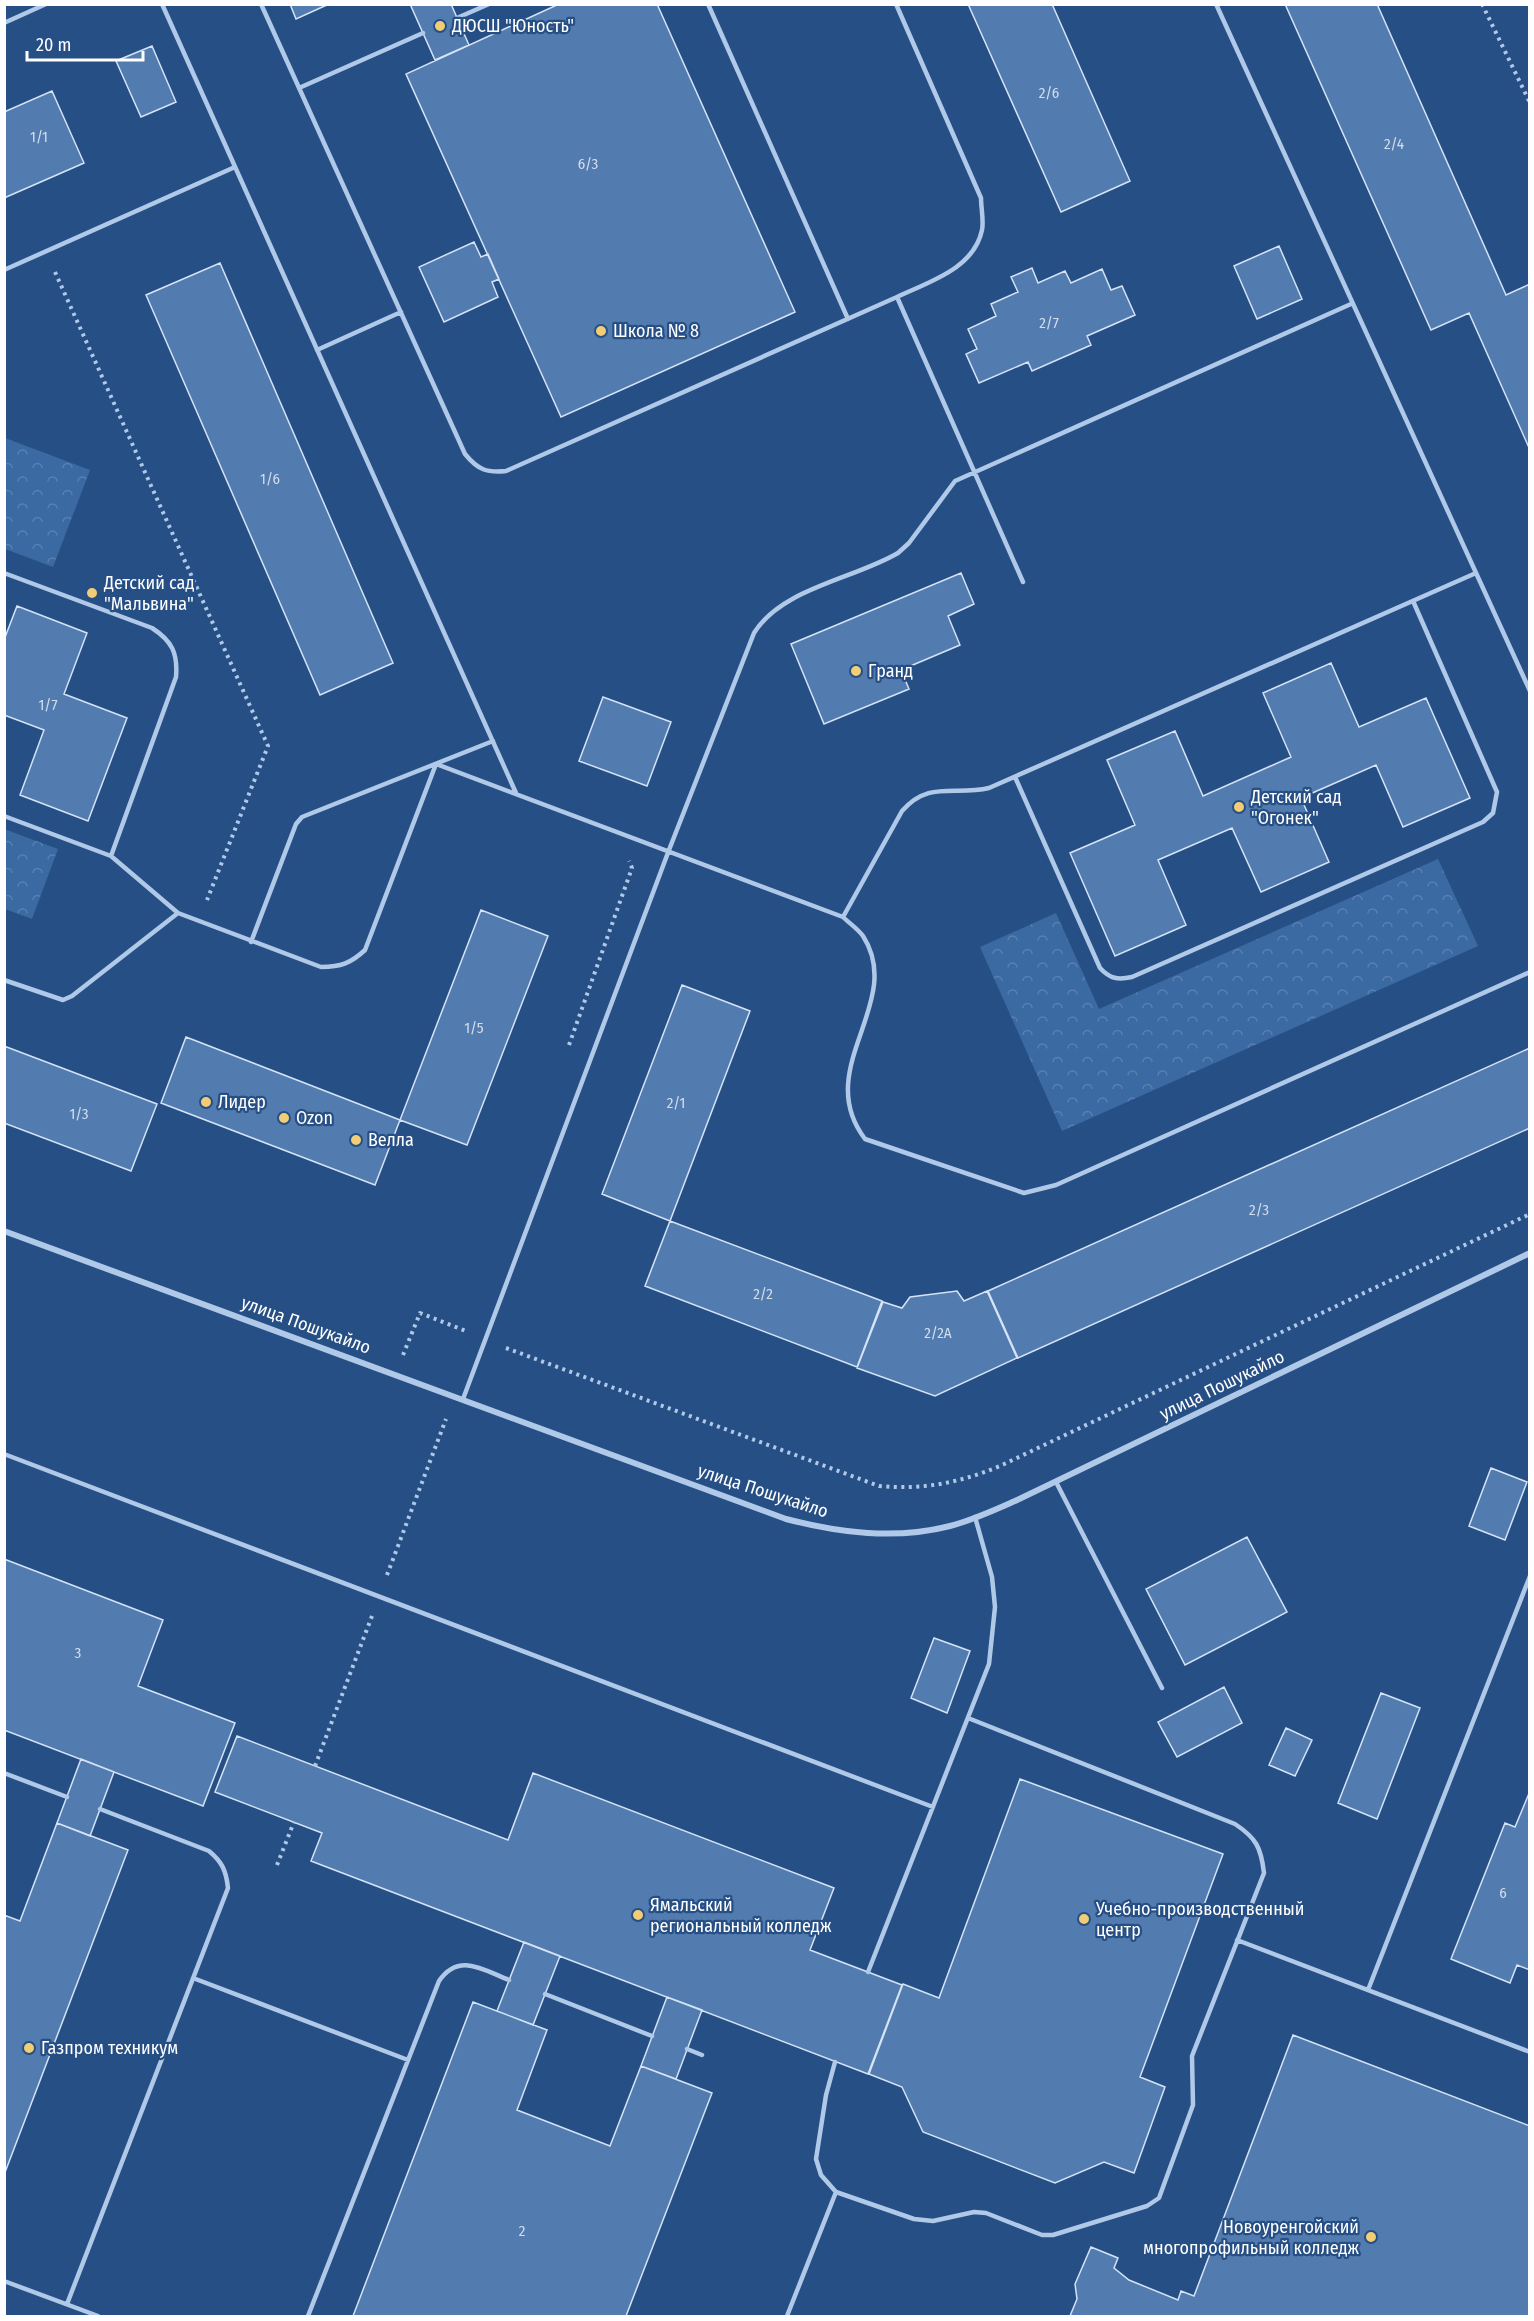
<svg xmlns="http://www.w3.org/2000/svg" width="1534" height="2321" font-family="'Fira Sans Condensed',sans-serif">
<defs>
<pattern id="park-crowns" width="20" height="18" patternUnits="userSpaceOnUse" patternTransform="scale(1.5)"><rect width="20" height="18" fill="#3b69a2"/><path d="M2 6a3 3 0 1 1 6 0M12 15a3 3 0 1 1 6 0" fill="none" stroke="#5880b0"/></pattern>
</defs>
<rect width="100%" height="100%" fill="#264f85"/>
<path fill="url(#park-crowns)" d="M5 438 90 470 53 567 5 549Z
M4 829 58 849 32 919 5 909Z
M1438 859 1478 946 1062 1131 980 947 1056 913 1099 1009Z"/>
<path fill="#527baf" stroke="#d4e3f6" stroke-width="1.5" d="M290 4H329L296 19Z
M410 4H451L469 45 435 60Z
M559 4H657L795 312 561 417 406 74Z
M968 4H1052L1130 181 1061 212Z
M1285 4H1377L1506 295 1530 284V450L1469 313 1431 330Z
M152 46 176 102 141 117 116 61Z
M52 91 84 163 4 198V112Z
M474 242 481 257 488 254 499 279 492 282 498 297 444 322 419 267Z
M1279 246 1302 299 1257 319 1234 266Z
M220 263 393 663 320 695 146 295Z
M1032 268 1038 283 1065 271 1071 283 1102 269 1111 290 1122 286 1135 315 1087 336 1091 345 1032 371 1028 362 979 383 966 354 977 349 968 329 996 316 991 304 1018 292 1011 277Z
M961 573 974 604 948 616 960 645 901 670 909 689 824 724 791 644Z
M17 606 87 633 64 694 127 718 88 821 20 795 44 730 4 715V640Z
M1331 663 1359 727 1426 698 1470 798 1403 827 1376 765 1301 798 1329 862 1261 892 1232 828 1158 860 1186 925 1115 956 1070 853 1135 825 1107 760 1175 731 1203 796 1291 757 1263 693Z
M603 697 671 722 647 786 579 761Z
M481 910 548 936 467 1145 400 1120Z
M682 985 750 1011 670 1221 602 1194Z
M186 1037 400 1120 375 1185 161 1103Z
M4 1046 157 1104 131 1171 4 1123Z
M1530 1048V1128L1018 1358 988 1291Z
M670 1221 882 1301 857 1367 645 1286Z
M957 1291 964 1301 987 1291 1017 1358 935 1396 857 1368 883 1302 902 1308 910 1297Z
M1491 1468 1527 1482 1505 1540 1469 1526Z
M1247 1537 1287 1612 1185 1665 1146 1589Z
M4 1559 163 1620 138 1686 235 1723 203 1806 4 1730Z
M934 1638 970 1651 947 1713 911 1698Z
M1224 1687 1242 1723 1177 1757 1158 1722Z
M1381 1693 1420 1708 1377 1819 1338 1803Z
M1286 1728 1312 1740 1295 1776 1269 1765Z
M237 1736 508 1840 533 1773 834 1888 810 1950 902 1985 868 2074 311 1861 322 1833 215 1792Z
M81 1759 114 1772 90 1836 57 1823Z
M1020 1779 1223 1854 1140 2077 1165 2087 1134 2173 1104 2162 1055 2183 923 2132 902 2087 869 2074 903 1984 939 1998Z
M1530 1791V1970L1517 1965 1510 1983 1451 1959 1505 1823 1515 1827Z
M57 1823 128 1850 4 2175V1915L20 1921Z
M524 1942 560 1956 533 2025 497 2011Z
M667 1997 702 2010 676 2079 641 2066Z
M473 2002 547 2030 517 2110 610 2146 641 2066 712 2093 626 2316H353Z
M1293 2035 1530 2126V2316H1070L1077 2299 1075 2284 1091 2247 1118 2258 1114 2268 1129 2280 1178 2300 1181 2291 1194 2296Z"/>
<g fill="none" stroke-linecap="round" stroke-linejoin="round">
<path stroke="#b0c9e8" stroke-width="4" stroke-dasharray="3 4.5" stroke-linecap="butt" d="M1482 4 1530 103
M55 272 268 746 207 900
M569 1045 632 868 629 861
M506 1348 879 1486C923 1490 959 1483 1000 1466L1530 1214
M403 1355 420 1313 466 1331
M387 1575 446 1419
M315 1766 372 1616
M277 1865 294 1822"/>
<path stroke="#b0c9e8" stroke-width="4.5" d="M162 4 516 793
M261 4 465 454C478 470 487 473 506 471L897 297
M708 4 848 319
M896 4 981 198C981 208 984 221 982 230 974 269 928 282 897 297L1023 582
M1216 4 1530 691
M457 18 489 4
M4 23 46 4
M299 88 423 33
M4 270 235 167
M317 350 401 312
M4 573 152 628C172 641 178 653 176 677L111 856 178 913
M1015 777 1100 968C1110 979 1118 980 1132 977L1483 822 1493 813 1497 792 1413 601
M4 816 111 856
M843 917 902 811C929 780 954 796 989 788L1476 573
M251 942 296 824 302 817 493 741
M4 980 63 1000 72 996 178 913 321 967C341 967 351 963 365 950L436 764 843 917C849 923 858 929 863 936 906 1003 811 1068 865 1139L1024 1193 1056 1185 1530 972
M463 1399 669 850 754 633C782 588 854 579 898 553L909 543 955 481 1351 304
M4 1454 933 1807
M1056 1482 1162 1688
M4 1773 67 1797
M1237 1940 1530 2052
M868 1972 989 1664 995 1607 992 1577 975 1517
M193 1978 408 2060
M1368 1990 1530 1576
M545 1994 652 2036
M687 2049 702 2055
M835 2062 826 2095 816 2159 821 2175 836 2192 914 2219 933 2221 974 2212 986 2213 1042 2235H1053L1147 2206 1159 2198 1193 2105 1192 2056 1264 1873C1261 1847 1256 1838 1235 1824L968 1718
M4 2281 98 2316
M67 2304 228 1888C226 1870 222 1862 209 1851L100 1809
M308 2316 439 1981C459 1952 483 1970 509 1980
M787 2316 836 2192"/>
<path stroke="#b0c9e8" stroke-width="6" d="M4 1231 786 1519C840 1533 895 1540 950 1526 973 1520 994 1510 1015 1501L1530 1253"/>
</g>
<g fill="#f1cd75" stroke="#264f85" stroke-width="2">
<circle cx="440" cy="26" r="6"/>
<circle cx="601" cy="331" r="6"/>
<circle cx="92" cy="593" r="6"/>
<circle cx="856" cy="671" r="6"/>
<circle cx="1239" cy="807" r="6"/>
<circle cx="206" cy="1102" r="6"/>
<circle cx="284" cy="1118" r="6"/>
<circle cx="356" cy="1140" r="6"/>
<circle cx="638" cy="1915" r="6"/>
<circle cx="1084" cy="1919" r="6"/>
<circle cx="29" cy="2048" r="6"/>
<circle cx="1371" cy="2237" r="6"/>
</g>
<g text-anchor="middle" stroke-width="4.5" stroke-linejoin="round" paint-order="stroke">
<g font-size="15" fill="#d4deeb">
<text x="1049" y="98">2/6</text>
<text x="39" y="142">1/1</text>
<text x="1394" y="149">2/4</text>
<text x="588" y="169">6/3</text>
<text x="1049" y="328">2/7</text>
<text x="270" y="484">1/6</text>
<text x="48" y="710">1/7</text>
<text x="474" y="1033">1/5</text>
<text x="676" y="1108">2/1</text>
<text x="79" y="1119">1/3</text>
<text x="1259" y="1215">2/3</text>
<text x="763" y="1299">2/2</text>
<text x="938" y="1338">2/2А</text>
<text x="78" y="1658">3</text>
<text x="1503" y="1898">6</text>
<text x="522" y="2236">2</text>
</g>
<g font-size="18" fill="#fff" stroke="#264f85" text-anchor="start">
<text x="452" y="32">ДЮСШ "Юность"</text>
<text x="613" y="337">Школа № 8</text>
<text x="104" y="589">Детский сад<tspan x="104" dy="21">"Мальвина"</tspan></text>
<text x="868" y="677">Гранд</text>
<text x="1251" y="803">Детский сад<tspan x="1251" dy="21">"Огонек"</tspan></text>
<text x="218" y="1108">Лидер</text>
<text x="296" y="1124">Ozon</text>
<text x="368" y="1146">Велла</text>
<text x="650" y="1911">Ямальский<tspan x="650" dy="21">региональный колледж</tspan></text>
<text x="1096" y="1915">Учебно-производственный<tspan x="1096" dy="21">центр</tspan></text>
<text x="41" y="2054">Газпром техникум</text>
<text x="1359" y="2233" text-anchor="end">Новоуренгойский<tspan x="1359" dy="21">многопрофильный колледж</tspan></text>
</g>
<g font-size="18" fill="#fff" stroke="#264f85">
<text transform="translate(306 1325) rotate(20)" y="6">улица Пошукайло</text>
<text transform="translate(1222 1385) rotate(-26)" y="6">улица Пошукайло</text>
<text transform="translate(763 1491) rotate(18)" y="6">улица Пошукайло</text>
</g>
</g>
<rect width="1534" height="2321" fill="none" stroke="#ffffff" stroke-width="12"/>
<path d="M27 51v9h116v-9" fill="none" stroke="#ffffff" stroke-width="3"/>
<text x="36" y="51" font-size="18" fill="#ffffff" stroke="#264f85" stroke-width="4.5" paint-order="stroke">20 m</text>
</svg>
